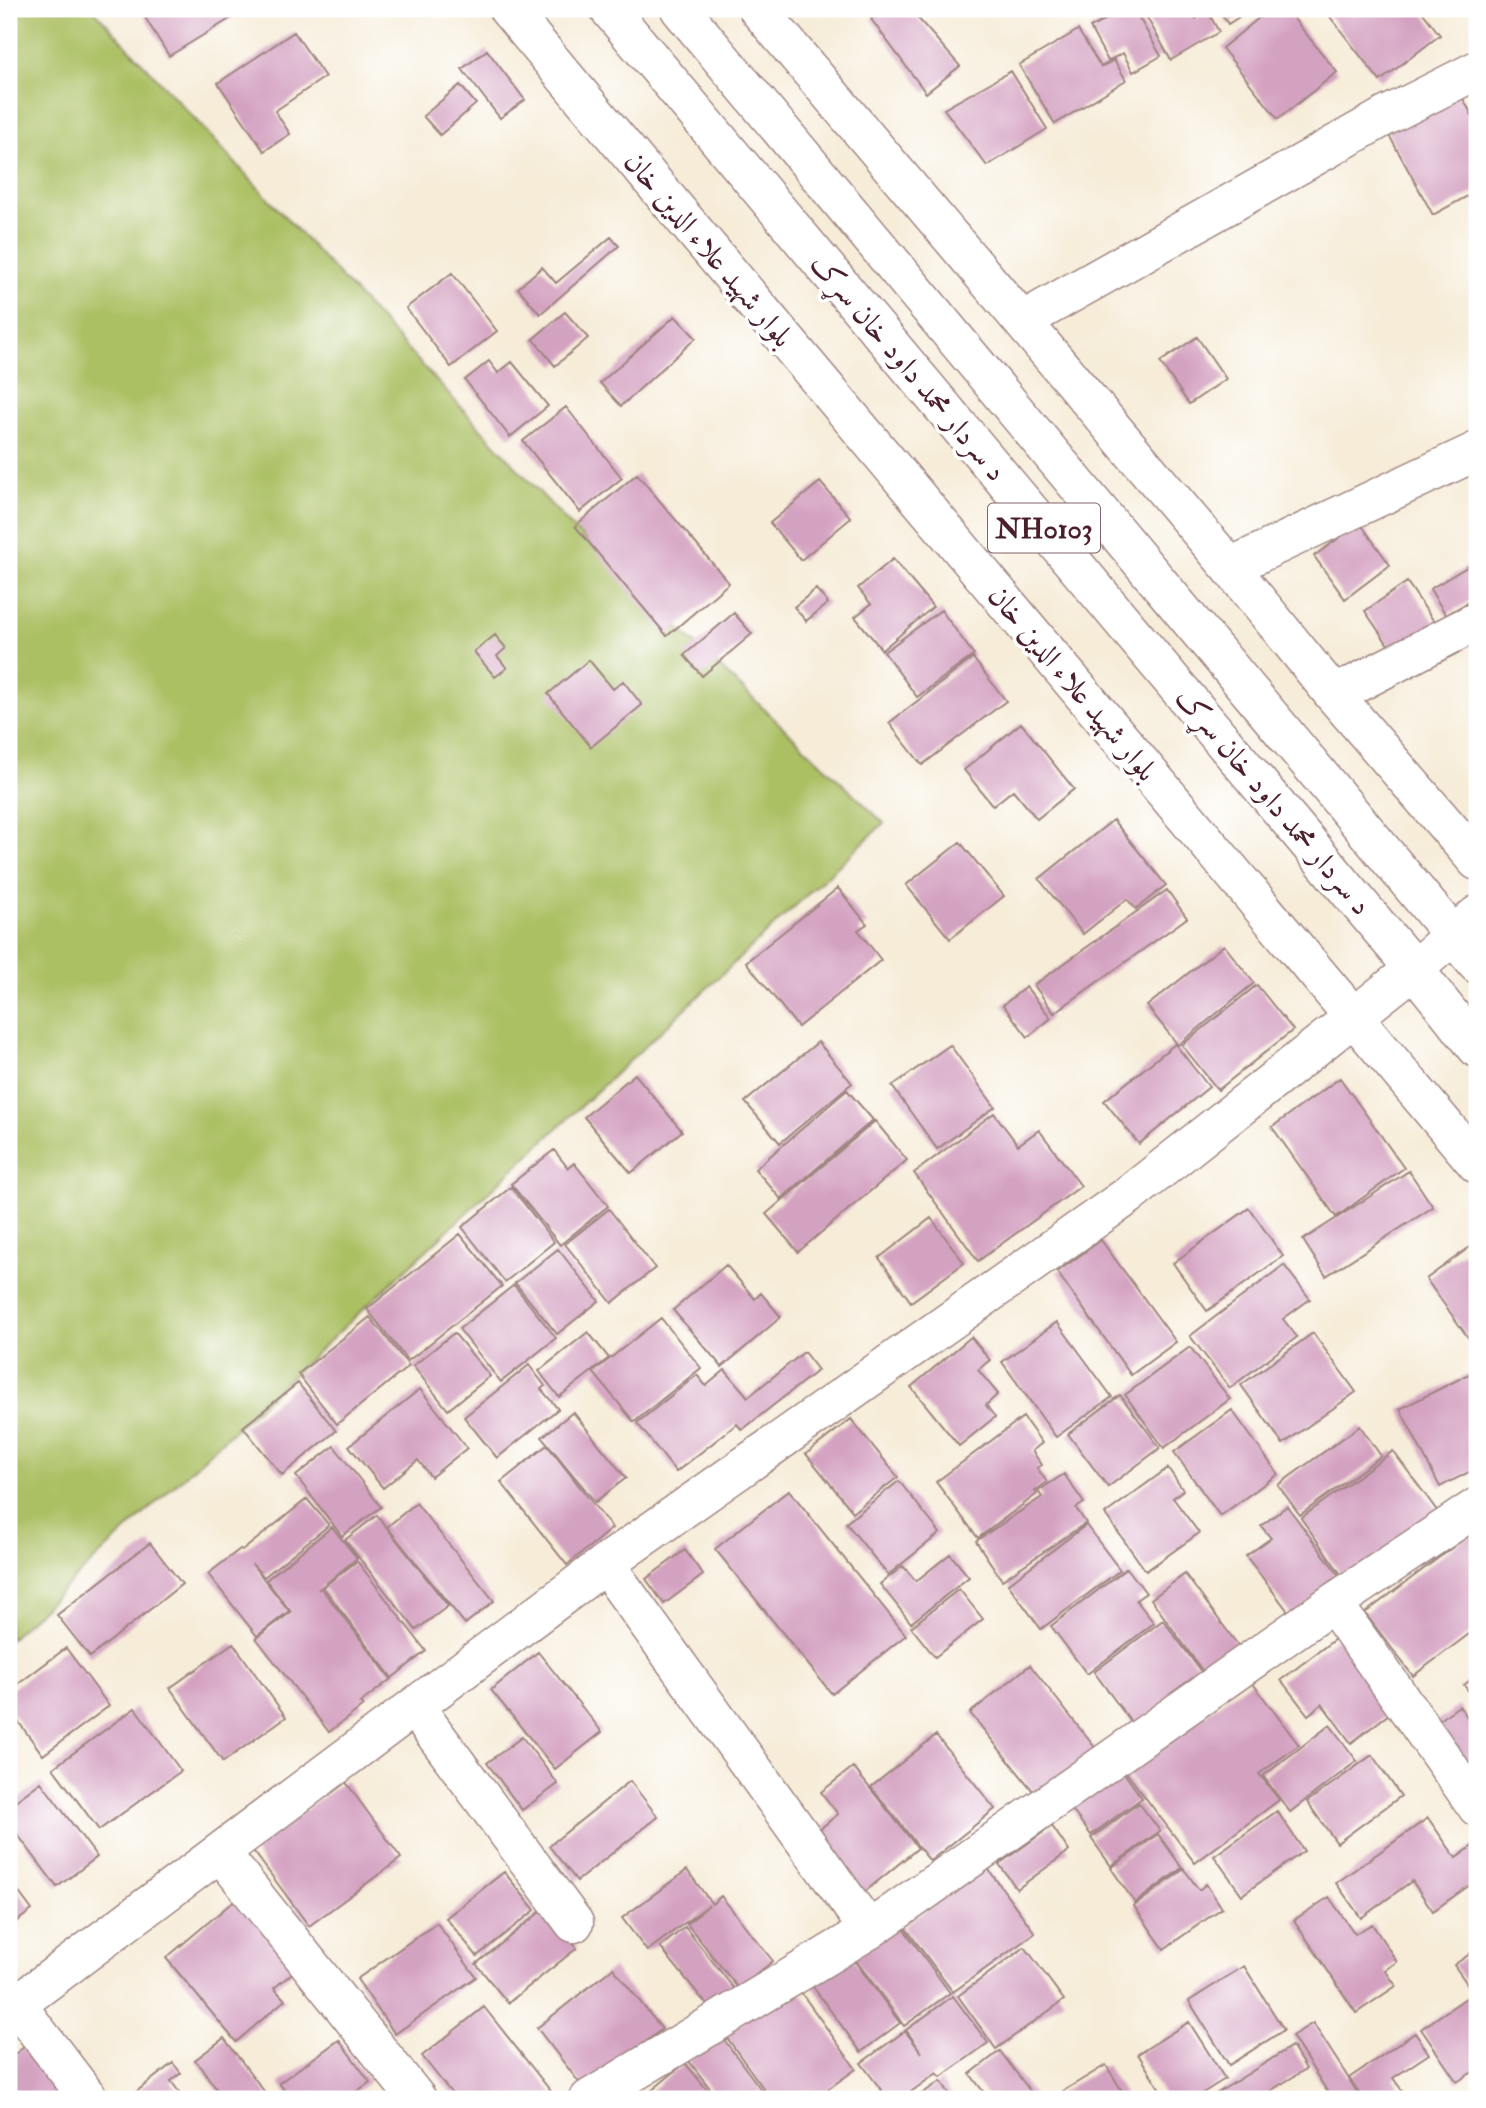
<svg xmlns="http://www.w3.org/2000/svg" width="1486" height="2108" font-family="'IM FELL Double Pica',Amiri,serif">
<rect width="100%" height="100%" fill="#fff"/>
<filter id="ink" filterUnits="userSpaceOnUse"><feTurbulence type="fractalNoise" baseFrequency=".0143" numOctaves="2"/><feDisplacementMap in="SourceGraphic" scale="14" xChannelSelector="R" yChannelSelector="G"/><feConvolveMatrix kernelMatrix="1 2 1 2 8 2 1 2 1" color-interpolation-filters="sRGB"/></filter>
<filter id="wash" filterUnits="userSpaceOnUse"><feTurbulence type="fractalNoise" baseFrequency=".00686" numOctaves="4" result="noise"/><feDisplacementMap in="SourceGraphic" scale="28" xChannelSelector="R" yChannelSelector="G"/><feGaussianBlur stdDeviation="1.57" result="paint"/><feColorMatrix in="noise" values="0 0 0 0 0 0 0 0 0 0 0 0 0 0 0 0 0 1.4 0 .05"/><feComposite in="paint" operator="in"/></filter>
<g filter="url(#wash)">
<rect width="100%" height="100%" fill="#f6ecd8"/>
<path fill="#abc064" stroke="#7a7048" stroke-width="2" d="M9 9H93L569 524 884 823 9 1640Z"/>
<g id="blocks">
<path fill="#d4a2c1" d="M145 9H246L169 56 141 11Z
M888 9H910L960 66 926 93 871 19Z
M1125 9H1134L1161 56 1133 72 1123 53 1108 61 1090 28Z
M1142 9H1190L1196 19 1208 12 1219 32 1171 60Z
M1219 9H1251L1228 24Z
M1270 9H1286L1337 72 1278 119 1222 48Z
M1324 9H1420L1440 35 1380 81Z
M1078 30 1101 67 1114 60 1126 80 1055 124 1019 65Z
M294 32 325 77 275 111 290 134 264 151 218 83Z
M487 50 525 100 500 118 462 69Z
M1011 71 1047 129 987 166 944 109Z
M460 85 476 104 440 135 423 116Z
M1457 88 1477 124V191L1433 215 1385 128Z
M611 237 619 246 540 314 518 288 542 267 556 283Z
M452 273 497 331 451 367 406 308Z
M565 312 588 338 555 366 533 339Z
M675 316 696 338 621 406 600 383Z
M1197 337 1226 379 1189 404 1160 362Z
M489 361 498 373 512 362 548 406 510 437 465 380Z
M566 407 622 478 580 512 523 441Z
M637 474 729 583 667 636 575 526Z
M820 482 851 518 801 560 770 523Z
M1360 523 1390 565 1345 599 1314 556Z
M893 559 933 607 882 650 855 617 871 604 858 588Z
M1472 564 1477 573V597L1446 615 1430 589Z
M1407 582 1435 623 1393 652 1365 611Z
M816 589 828 603 806 621 794 607Z
M941 610 974 655 917 697 884 652Z
M734 613 752 634 702 676 684 655Z
M495 635 506 648 497 656 507 668 495 677 474 652Z
M973 658 1006 701 922 765 889 723Z
M589 660 613 689 623 681 642 705 591 747 548 694Z
M1021 723 1074 789 1037 819 1013 790 993 806 964 770Z
M1113 820 1166 885 1136 909 1127 899 1083 934 1039 879Z
M960 842 1004 896 950 939 906 885Z
M838 888 867 924 858 930 881 960 798 1027 746 962Z
M1167 890 1187 918 1054 1013 1034 985Z
M1224 945 1254 983 1178 1045 1147 1006Z
M1257 985 1293 1030 1218 1090 1182 1045Z
M1026 987 1051 1018 1028 1037 1003 1005Z
M818 1042 852 1083 780 1143 745 1102Z
M1175 1044 1209 1087 1139 1144 1104 1101Z
M950 1045 995 1107 937 1149 892 1086Z
M635 1074 682 1131 631 1173 584 1117Z
M1340 1078 1404 1168 1336 1217 1272 1127Z
M847 1090 873 1120 781 1199 755 1169Z
M994 1113 1018 1145 1039 1130 1081 1186 978 1261 914 1173Z
M875 1121 907 1160 798 1252 766 1214Z
M554 1150 568 1168 574 1163 608 1206 560 1245 511 1184Z
M1409 1171 1433 1207 1326 1276 1303 1240Z
M511 1187 554 1242 505 1282 462 1227Z
M1249 1208 1283 1256 1207 1311 1173 1263Z
M609 1209 655 1268 612 1303 565 1244Z
M931 1218 964 1263 911 1302 879 1258Z
M460 1234 502 1286 408 1361 367 1309Z
M1101 1240 1176 1342 1131 1375 1057 1272Z
M1474 1244 1477 1248V1350L1426 1279Z
M558 1249 599 1301 557 1334 515 1283Z
M726 1265 755 1299 761 1293 781 1317 722 1367 673 1310Z
M1284 1265 1310 1299 1283 1319 1297 1337 1230 1388 1190 1336Z
M514 1285 556 1338 501 1382 459 1329Z
M370 1317 409 1366 337 1424 298 1374Z
M661 1318 701 1368 634 1422 593 1372Z
M1057 1322 1112 1397 1056 1437 1002 1362Z
M588 1332 609 1358 559 1397 539 1371Z
M454 1333 490 1376 448 1410 413 1366Z
M1313 1333 1356 1392 1283 1444 1241 1385Z
M971 1337 990 1360 978 1370 998 1394 986 1405 995 1417 959 1446 911 1387Z
M1190 1347 1230 1399 1164 1448 1125 1395Z
M804 1352 818 1370 742 1430 737 1424 676 1472 637 1423 697 1375 706 1386 725 1370 748 1397Z
M529 1365 545 1386 541 1389 558 1409 497 1458 464 1417Z
M1477 1370V1468L1440 1487 1400 1409Z
M298 1383 336 1431 282 1475 243 1427Z
M420 1389 467 1448 431 1477 418 1460 383 1488 349 1446Z
M1120 1395 1160 1448 1108 1487 1068 1434Z
M1232 1410 1278 1474 1220 1516 1174 1452Z
M573 1412 626 1478 595 1502 542 1437Z
M1023 1417 1042 1443 1032 1451 1042 1465 1037 1468 1047 1482 1035 1491 1037 1494 978 1538 936 1482Z
M851 1419 898 1477 853 1512 806 1454Z
M1360 1426 1381 1456 1300 1515 1278 1485Z
M547 1445 612 1528 567 1565 501 1482Z
M334 1446 381 1507 342 1536 296 1476Z
M1393 1451 1438 1512 1345 1580 1301 1518Z
M1168 1468 1183 1490 1173 1498 1199 1533 1146 1571 1105 1514Z
M1064 1474 1084 1503 1076 1508 1086 1523 1002 1580 976 1541 1042 1497 1038 1491Z
M899 1481 940 1533 888 1575 846 1523Z
M789 1490 906 1635 832 1694 715 1549Z
M307 1499 329 1525 264 1577 252 1564 289 1611 257 1636 208 1574 240 1549 242 1551Z
M416 1503 494 1601 465 1624 387 1527Z
M1287 1506 1341 1578 1291 1615 1246 1556 1271 1538 1261 1526Z
M377 1515 448 1606 416 1630 345 1540Z
M1086 1525 1120 1570 1041 1629 1008 1584Z
M332 1527 357 1558 318 1590 321 1588 391 1679 360 1703 363 1706 329 1732 256 1638 291 1612 266 1580Z
M1477 1529V1628L1413 1676 1365 1613Z
M150 1543 182 1584 90 1657 57 1615Z
M685 1550 703 1575 664 1604 646 1579Z
M950 1554 969 1577 911 1623 880 1584 903 1566 916 1581Z
M357 1561 426 1651 392 1678 323 1587Z
M1127 1568 1146 1593 1136 1600 1154 1623 1087 1674 1051 1626Z
M1185 1574 1243 1652 1207 1677 1151 1599Z
M959 1589 983 1619 935 1657 911 1627Z
M1163 1620 1203 1674 1134 1726 1094 1672Z
M1347 1630 1402 1704 1351 1743 1322 1704 1308 1715 1281 1680Z
M233 1643 286 1717 223 1762 170 1688Z
M66 1648 109 1706 43 1755 9 1709V1691Z
M538 1652 602 1732 555 1769 491 1690Z
M1030 1665 1096 1749 1037 1796 970 1713Z
M1477 1675V1703L1464 1685Z
M1251 1681 1299 1745 1259 1774 1279 1800 1195 1863 1126 1772Z
M1459 1706 1477 1730V1759L1469 1766 1436 1722Z
M135 1708 181 1771 99 1830 53 1768Z
M1330 1725 1357 1761 1290 1812 1263 1776Z
M936 1735 995 1809 930 1861 871 1787Z
M522 1737 558 1784 522 1810 487 1763Z
M1372 1755 1401 1796 1337 1843 1307 1802Z
M853 1767 918 1848 862 1894 814 1834 838 1814 821 1792Z
M1121 1769 1142 1798 1091 1835 1069 1806Z
M345 1781 401 1858 309 1926 252 1849Z
M630 1781 658 1817 577 1881 549 1846Z
M41 1782 97 1857 57 1887 9 1823V1806Z
M1139 1803 1160 1831 1111 1866 1091 1838Z
M1277 1811 1304 1851 1242 1895 1214 1856Z
M1428 1818 1456 1858 1477 1843V1880L1433 1911 1412 1881 1361 1918 1336 1883Z
M1052 1826 1069 1851 1017 1889 999 1864Z
M1158 1834 1182 1868 1135 1903 1111 1868Z
M986 1866 1035 1933 953 1992 904 1926Z
M1184 1869 1199 1890 1206 1884 1222 1908 1164 1949 1134 1906Z
M687 1870 712 1904 721 1896 773 1961 739 1989 687 1924 709 1905 647 1951 622 1918Z
M504 1872 535 1910 477 1956 446 1918Z
M9 1879 32 1910 9 1927Z
M242 1894 302 1965 274 1988 285 2000 236 2042 166 1958Z
M1329 1897 1355 1934 1372 1924 1397 1962 1385 1970 1396 1986 1356 2013 1294 1920Z
M545 1908 577 1948 508 2003 476 1964Z
M437 1923 476 1977 395 2034 357 1979Z
M900 1924 950 1993 904 2026 854 1958Z
M685 1927 736 1991 712 2011 660 1947Z
M1025 1947 1064 2000 996 2049 958 1996Z
M1477 1949V1998L1454 1965Z
M851 1956 900 2023 861 2052 811 1984Z
M1244 1966 1284 2030 1229 2065 1189 2001Z
M613 1968 662 2029 585 2090 537 2028Z
M795 1984 856 2069 814 2099H771L725 2035Z
M953 1996 988 2043 941 2077 937 2073 901 2099H888L861 2063 905 2031 922 2053 906 2030Z
M1469 1996 1477 2008V2069L1457 2082 1421 2029Z
M484 2007 557 2099H456L422 2056Z
M1189 2022 1225 2079 1193 2099H1166L1138 2054Z
M1313 2023 1344 2071 1361 2099H1332L1292 2036Z
M1415 2033 1429 2054 1393 2078 1408 2099H1363L1349 2078Z
M722 2037 768 2099H718L689 2061Z
M224 2038 270 2099H224L195 2060Z
M34 2039 82 2099H18L9 2088V2059Z
M339 2040 370 2082 346 2099H291L279 2083Z
M1292 2046 1306 2069 1257 2099H1208Z
M1000 2051 1036 2099H989L970 2074Z
M173 2063 181 2073 171 2081 182 2096 177 2099H127Z
M685 2063 715 2099H648L645 2096Z
M1106 2065 1127 2099H1050Z
M941 2081 953 2099H914Z"/>
</g>
</g>
<g filter="url(#ink)">
<use href="#blocks" fill-opacity="0" stroke="#a08682" stroke-width="2"/>
<g fill="none" stroke-linecap="round" stroke-linejoin="round">
<defs>
<path id="minor" d="M508 9 1477 1164
M758 9 1230 567 1334 695 1477 861
M1022 321 1384 117 1477 70
M1230 567 1477 451
M1334 695 1477 621
M605 1564 869 1930
M1333 1603 1477 1807
M415 1707 574 1923
M220 1852 417 2099
M9 1995 89 2099
M9 2010 605 1564 1129 1195 1414 969 1477 915
M589 2099 869 1930 1333 1603 1477 1507"/>
<path id="highway" d="M609 9 1414 969 1477 1048
M680 9 1477 964"/>
</defs>
<use href="#minor" stroke="#a08682" stroke-width="41"/>
<use href="#highway" stroke="#a08682" stroke-width="41"/>
<use href="#minor" stroke="#fff" stroke-width="38"/>
<use href="#highway" stroke="#fff" stroke-width="38"/>
</g>
</g>
<g text-anchor="middle" stroke-width="7" stroke-linejoin="round" paint-order="stroke">
<rect fill="#fff" stroke="#80626b" stroke-width="2" x="988" y="503.5" width="112" height="49" rx="5"/>
<g font-size="28" font-weight="bold" fill="#4a1f2b">
<text x="1044" y="538">NH0103</text>
</g>
<g font-size="30" fill="#4a1f2b" stroke="#fff">
<text transform="translate(709 249) rotate(50)" y="10">بلوار شهید علاء الدین خان</text>
<text transform="translate(909 367) rotate(50)" y="10">د سردار محمد داود خان سړک</text>
<text transform="translate(1073 683) rotate(50)" y="10">بلوار شهید علاء الدین خان</text>
<text transform="translate(1274 801) rotate(50)" y="10">د سردار محمد داود خان سړک</text>
</g>
</g>
<rect width="1486" height="2108" fill="none" stroke="#fff" stroke-width="35"/>
</svg>
